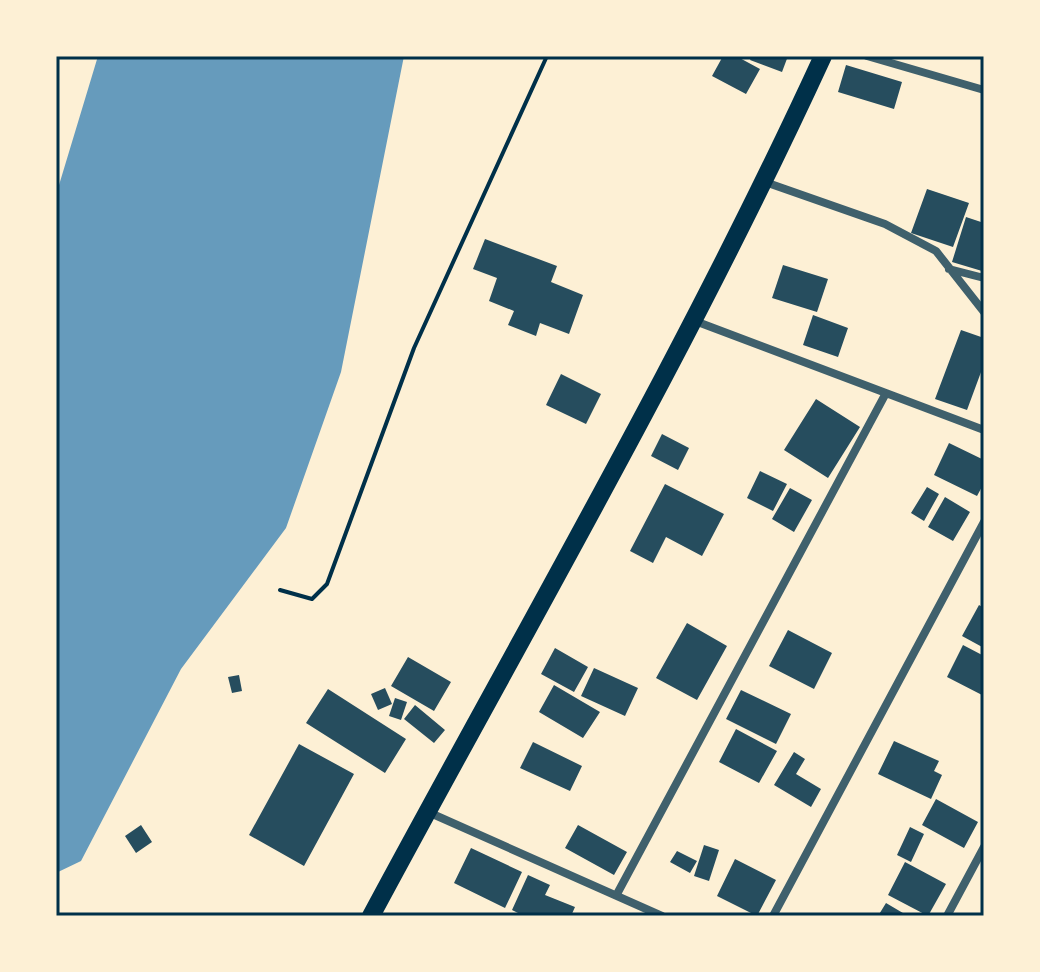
<svg xmlns="http://www.w3.org/2000/svg" width="1040" height="972" font-family="Lora,serif">
<rect width="100%" height="100%" fill="#fdf0d5"/>
<path fill="#669bbc" d="M98 56H404L341 372 286 528 181 669 81 861 56 873V195Z"/>
<path fill="#264d5e" d="M723 56H736L760 69 746 94 712 76Z
M752 56H788L782 72 750 60Z
M846 65 902 82 894 109 838 92Z
M927 189 969 203 953 247 911 233Z
M966 217 984 223 982 271 952 262Z
M485 239 557 266 551 282 583 295 569 334 540 323 536 336 508 325 514 311 489 301 497 278 473 269Z
M783 265 828 279 817 312 772 298Z
M813 315 848 328 838 357 803 345Z
M961 330 984 338V364L967 410 935 399Z
M561 374 601 394 586 424 546 405Z
M816 399 860 427 828 478 784 450Z
M662 434 689 448 678 470 651 456Z
M949 443 984 460V483L977 496 934 475Z
M760 471 787 484 773 511 747 498Z
M665 484 724 514 702 556 666 537 653 563 630 551Z
M927 487 939 494 924 521 911 513Z
M790 488 812 500 794 532 772 519Z
M945 497 970 512 953 541 928 527Z
M979 605 984 608V648L962 636Z
M687 623 727 646 697 700 656 678Z
M788 630 832 653 814 689 769 666Z
M963 645 984 656 982 695 947 677Z
M555 648 588 667 574 692 541 674Z
M408 657 451 682 434 711 391 686Z
M594 668 638 688 625 716 581 696Z
M239 675 242 691 232 693 228 677Z
M554 685 600 712 583 738 539 712Z
M385 688 392 704 378 710 371 694Z
M328 689 406 739 385 773 306 723Z
M741 690 791 714 776 744 726 719Z
M395 698 407 702 401 720 389 716Z
M415 705 445 730 434 743 404 719Z
M736 729 777 751 759 783 719 762Z
M894 741 939 761 934 771 942 775 931 799 878 774Z
M533 742 582 766 570 791 520 768Z
M299 744 354 774 304 866 249 835Z
M794 752 805 759 796 774 821 789 811 807 774 785Z
M936 799 978 822 964 848 922 825Z
M141 825 152 842 136 853 125 836Z
M578 825 627 852 614 875 565 848Z
M910 827 924 834 911 862 897 855Z
M704 845 719 850 709 881 694 876Z
M471 848 522 872 505 908 454 883Z
M677 851 697 861 690 873 670 862Z
M735 859 776 880 757 916 717 896Z
M905 862 946 884 928 916 888 895Z
M528 875 550 885 545 895 575 907 571 916H524L512 910Z
M886 903 908 916H878Z"/>
<g fill="none" stroke-linecap="round" stroke-linejoin="round">
<path stroke="#003049" stroke-width="4" d="M280 590 312 599 327 584 414 348 547 56"/>
<path stroke="#3f606c" stroke-width="8" d="M867 56 984 90
M765 182 885 224 936 251 984 312
M949 269 984 278
M695 321 984 430
M428 812 662 916
M617 894 886 393
M773 916 984 522
M947 916 984 847"/>
<path stroke="#003049" stroke-width="18" d="M371 916C524 631 688 350 823 56"/>
</g>
<rect width="1040" height="972" fill="none" stroke="#fdf0d5" stroke-width="116"/>
<rect x="58" y="58" width="924" height="856" fill="none" stroke="#003049" stroke-width="3"/>
</svg>
